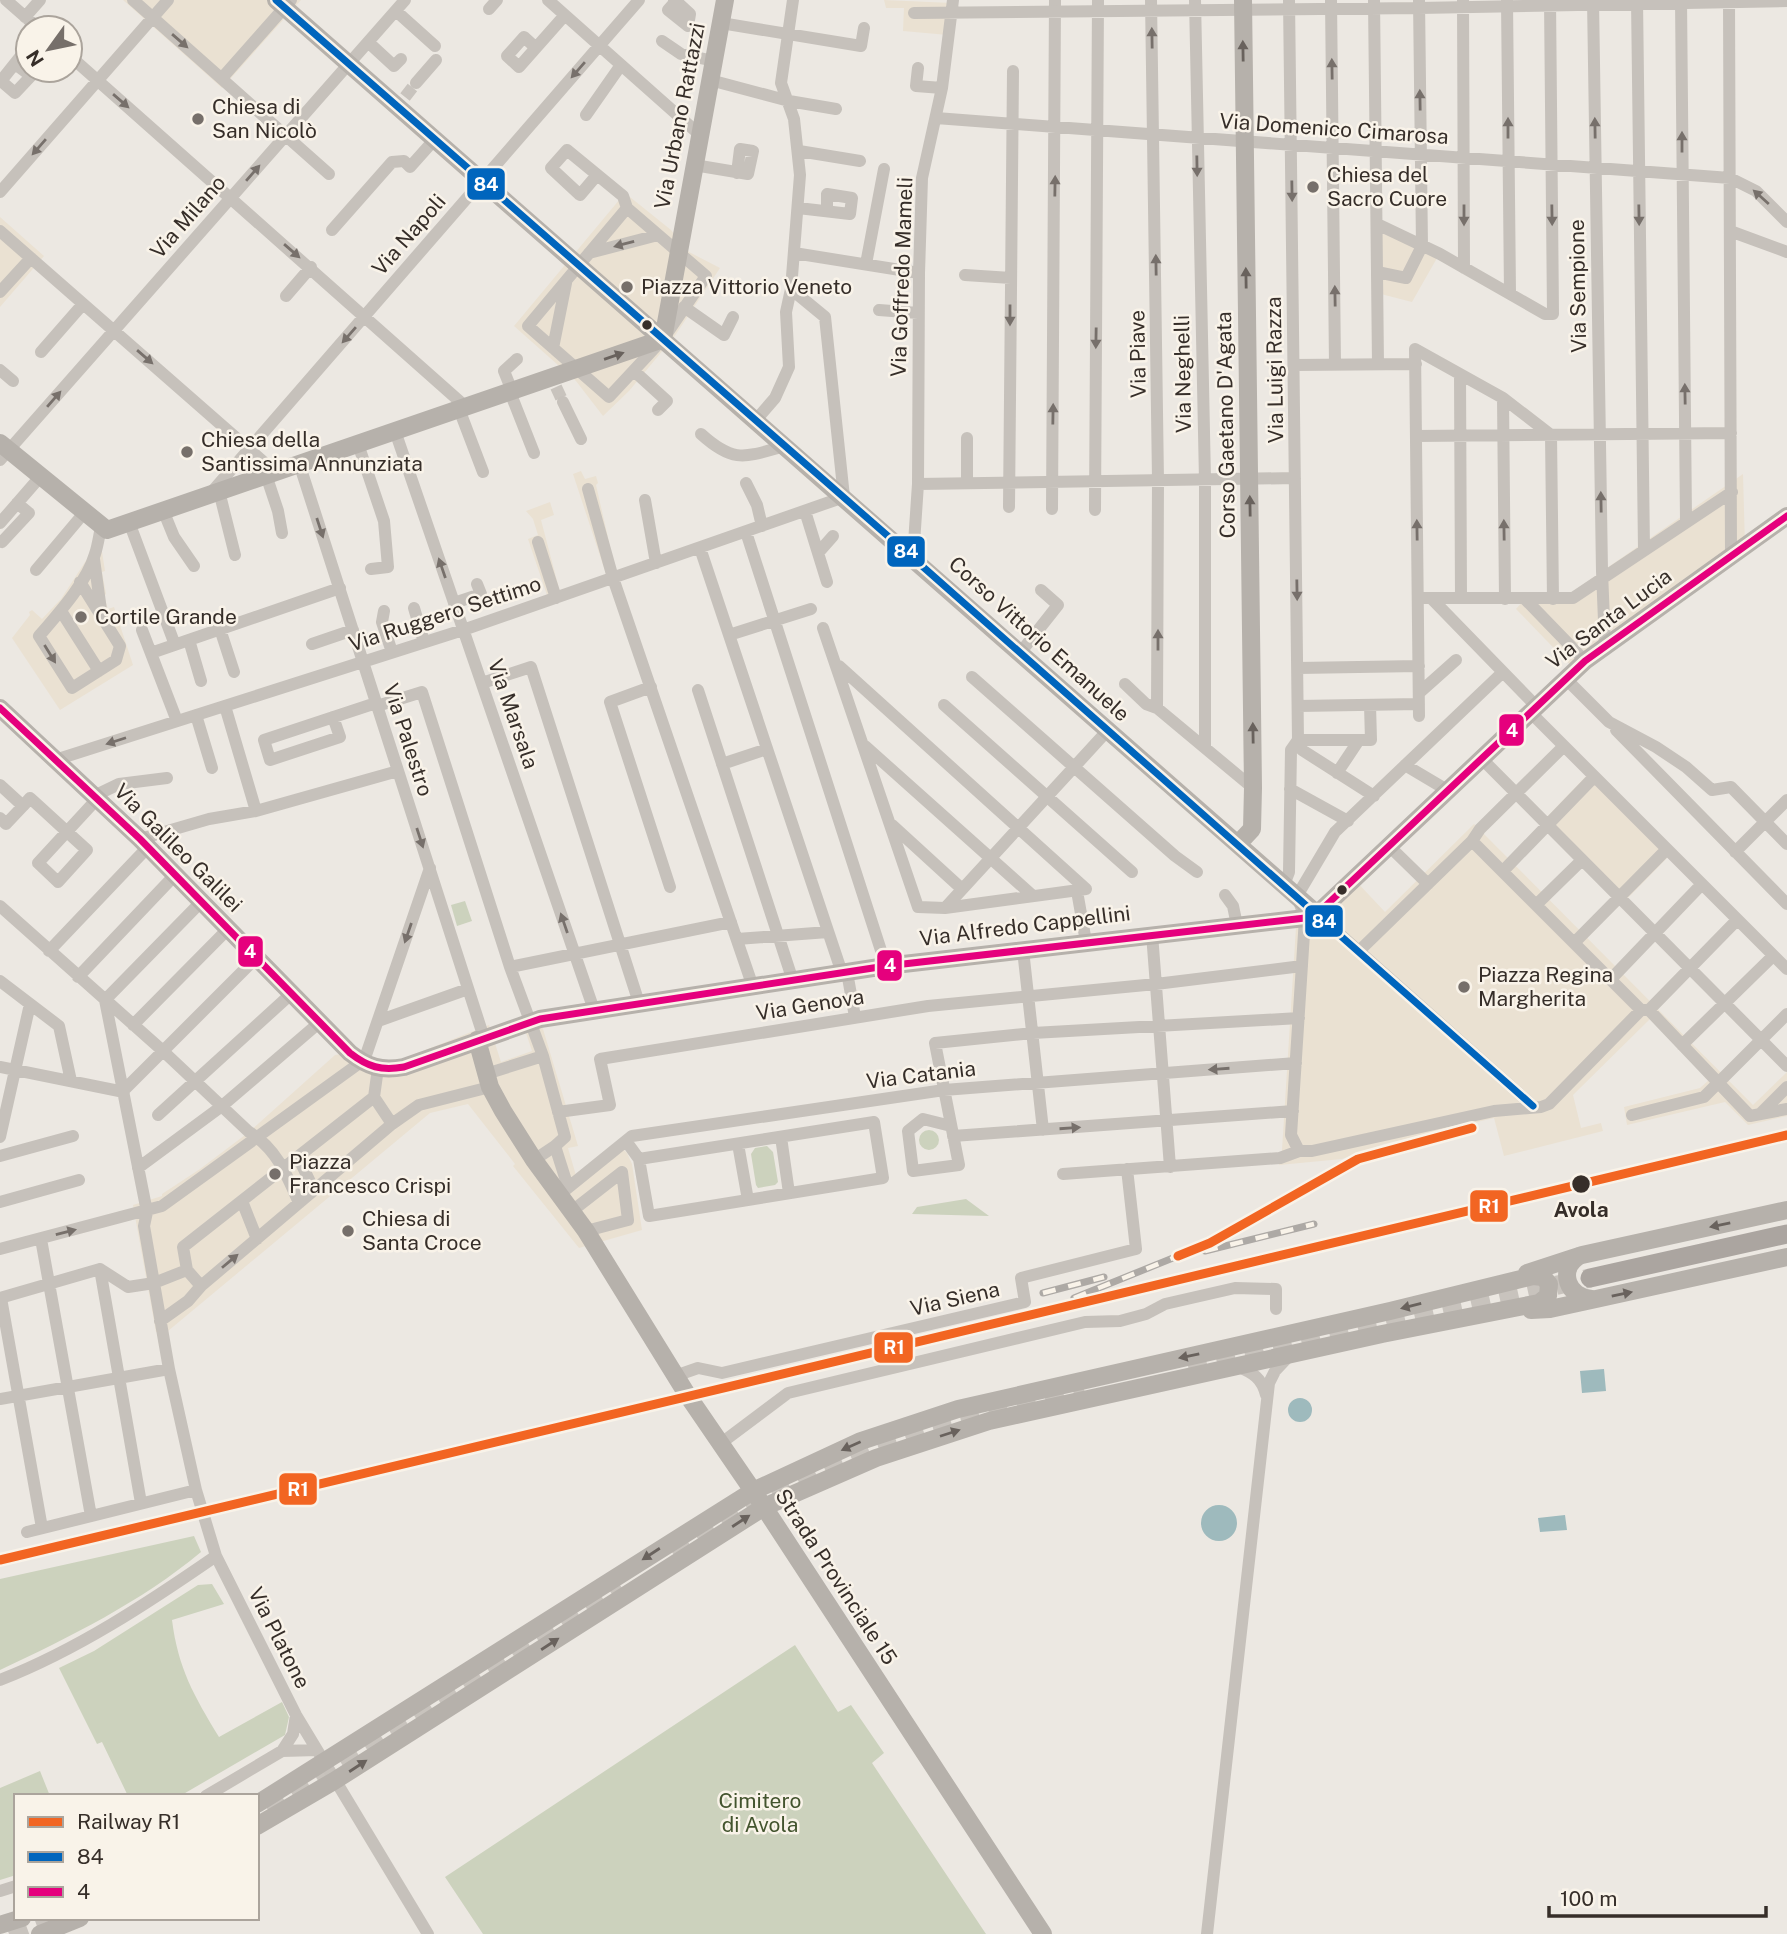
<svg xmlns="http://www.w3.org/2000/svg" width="1787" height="1934" font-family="'Public Sans',sans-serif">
<rect width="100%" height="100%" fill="#ece8e2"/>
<path fill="#ccd2bd" d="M465 901 472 921 457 926 451 905Z
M919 1140a10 10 0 1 1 20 0a10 10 0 1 1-20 0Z
M767 1146 773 1152 778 1182 775 1185 758 1188 756 1185 751 1154 755 1148Z
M966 1199 989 1216 912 1214 917 1207Z
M194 1536 201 1552C141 1602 70 1637 0 1670V1579Z
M212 1584 224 1604 172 1620C178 1668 194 1696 219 1737L282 1702 289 1717 285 1735 180 1796H128L102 1742 97 1744 59 1668 94 1651 198 1585Z
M795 1645 838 1712 851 1705 884 1753 872 1763 986 1934H483L445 1877Z
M40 1771 50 1796H16V1875L0 1880V1788Z"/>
<path fill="#eae1d2" d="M123 0H301L222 88Z
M884 0 952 3 948 35 903 31 904 8H886Z
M625 193 671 230 689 252 720 268 674 337 629 391 603 416 576 381 514 326Z
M0 217 44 256 0 307Z
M1376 221 1441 251 1412 302 1377 293Z
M581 471 585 479 596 476 598 483 596 485 617 577 608 580 573 474Z
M1743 474 1745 546 1575 670 1516 609 1525 599H1562Z
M550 502 554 515 541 520 561 596 549 601 528 539 538 535 533 519 526 511Z
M100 539 105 571 102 572 106 594 104 596 108 609 114 607 133 665 60 710 12 638 30 615 29 612 32 610 42 619 61 599Z
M1590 772 1671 854 1624 902 1543 821Z
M1474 824 1753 1105 1787 1072V1116L1748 1125 1725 1102 1627 1125 1624 1107 1700 1088 1709 1080 1650 1019 1573 1095 1581 1128 1601 1123 1603 1131 1504 1156 1494 1118 1384 1144 1342 1159 1279 1165 1282 1150 1296 927 1354 879 1385 912Z
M540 1019 578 1146 568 1148 577 1179 619 1145 627 1153 632 1164 642 1230 579 1248 513 1166 515 1164 468 1104 430 1113 168 1331 156 1332 133 1205 162 1196V1194L200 1169 249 1132 335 1055 350 1053 389 1061 405 1058 489 1025 501 1062 532 1051 523 1024Z"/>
<path fill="#9ebabd" d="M1604 1369 1606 1391 1582 1393 1580 1371Z
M1288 1410a12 12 0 1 1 24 0a12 12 0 1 1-24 0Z
M1201 1523a18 18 0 1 1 36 0a18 18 0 1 1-36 0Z
M1565 1515 1567 1530 1540 1532 1538 1518Z"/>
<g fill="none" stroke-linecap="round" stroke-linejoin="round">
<path stroke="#c8c3bd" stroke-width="12" stroke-dasharray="12 6" stroke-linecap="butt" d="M405 97 416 83
M556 387 563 402"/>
<path stroke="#c8c3bd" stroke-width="19" stroke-dasharray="19 10" stroke-linecap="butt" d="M1188 1366 1590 1278
M672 1552C735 1512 801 1475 872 1448 941 1422 1012 1406 1084 1389
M268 1810 620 1585
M9 1934 53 1918"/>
<path stroke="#c6c1bb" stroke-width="12" d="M6 0 38 28
M133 0 329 174
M548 0 700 135
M674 0 676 1 690 14 688 26 668 10 676 1
M1151 0 1158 480 1157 708
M1195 0 1205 480V747
M1289 0 1298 740 1302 750 1374 796
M1331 0 1335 365
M1374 0 1378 364
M1463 0 1464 268
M1593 0 1602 571 1605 646
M1637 0 1644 550
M1681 0 1686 521
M1729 0 1731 556
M1507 1 1510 294
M489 9 497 0
M396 11 435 46
M914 13 1419 8 1787 1
M25 17 40 0
M721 23 861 46 864 28
M662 41 681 54 714 61
M368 42 394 66 401 59
M536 48 524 37 507 56 519 67 565 15
M70 56 466 407
M15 64 31 76 15 93 1 81 28 47
M918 68 916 86 942 88
M222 78 291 0
M710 80 789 101 836 109
M416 83 436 60
M586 115 621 65
M936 118 1730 178 1756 191 1787 222
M799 151 860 161
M694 165 748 174 753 151 740 149 737 173
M597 175 580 195 551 168 567 150 623 196 627 208
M0 192 168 0
M627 208 706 276 663 339 609 397 528 326Z
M798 208 850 214 852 198 827 194V211
M1377 224 1440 254 1545 314H1553L1550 0
M332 230 392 162 404 161 410 167 435 139
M0 231 275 472
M1730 231 1787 252
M589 253 658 235
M794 253 919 273
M866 264 884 169
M1377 272 1406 278 1422 246 1419 0
M965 275 1011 278
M0 292 31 258
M286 296 311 267
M684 307 724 335 733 317
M879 310 918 313
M553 348 566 283
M41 352 83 304
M1294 365 1416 364
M0 370 13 381
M634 371 667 401 658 410
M1460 374 1461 598
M512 391 504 371 517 359
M510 392 534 453
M1503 398 1551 435 1553 599
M563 402 581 439
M459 409 483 472
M756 420 775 398 789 367 786 312 791 289
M395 431 594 1010
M701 434C734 464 745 457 785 446
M1416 436 1731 433
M967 438V483
M358 444 384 521 388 567 371 569
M0 460 405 0
M299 463 484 1038
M266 475 278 511 282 533
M746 483 757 505 762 526
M918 484 1295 478
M588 489 613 578 753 987
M219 491 235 555
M210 494 639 0
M645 500 656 563
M1009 507 1013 71
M1052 509 1055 0
M163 510 174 537 194 566
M1095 510 1098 0
M805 511 827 582
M129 522 175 645
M0 523 40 477
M746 532 886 966
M0 541 2 542 29 513 17 503
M538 542 556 598
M700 548 842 973
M818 553 833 536
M913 558 918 484 919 273 922 178 942 88 953 0
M94 559 101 610
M36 570 84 513
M80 582 120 646 116 660 72 688 39 636C58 614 87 582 95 554 98 545 99 536 101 527
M1418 598H1573L1732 492
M1431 598 1536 706
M1525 599 1585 661
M454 603 481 594 477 584
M414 608 424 642
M61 611 99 671
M384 611 382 622 392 652
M823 628 918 907 945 908 1086 889
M220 629 234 672
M142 630 177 721
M729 635 811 609
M189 640 201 681
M312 644 353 630
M151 653 340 588
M1020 653 1058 605 1041 590
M839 666 1086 889
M1298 668 1419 666
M972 677 1175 856 1197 872
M1566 679 1609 722 1656 747 1686 767 1712 790 1731 787 1787 844
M482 683 531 667 639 1003
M1125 684 1146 704 1157 708 1253 788
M651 687 610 702 670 887
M698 690 793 981
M1419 693 1456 660
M944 705 1132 872
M225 706 256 811
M377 706 422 692 510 967 543 1056 565 1137 555 1146 534 1160
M1298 706 1419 704
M1530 712 1787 969
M196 715 212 768
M1419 716 1415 349 1503 398 1505 599
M333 717 340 737 270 760 264 740 376 703
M1616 730 1787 904
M1298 740H1371L1370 705
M865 746 1033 896
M1481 758 1787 1066
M55 760 463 630 844 497 825 317 791 289 800 175 794 119 781 83 793 0
M722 764 767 749
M1405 765 1447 790
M1337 773 1359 740
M0 785 23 806 30 798C49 815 68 833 87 850L58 882 38 863 97 799
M1290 789 1348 821
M94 796 119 784 167 778
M0 818 6 824 23 806
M892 825 962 889
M140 839 209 819 256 811 398 771
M1472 841 1641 1010
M1389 846 1428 884
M1735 852 1787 800
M1503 871 1594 777
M1284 885 1289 872 1291 750 1298 740
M1077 891 1086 942
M1225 895 1233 906 1237 925
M201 902 105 1000 147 1212 144 1226 169 1369 196 1490 216 1556 296 1715 428 1934
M1536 905 1582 860
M0 906 163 1051 249 1132C276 1148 287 1175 299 1203
M945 908 1108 730
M1317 914 1533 1106
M1152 934 1170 1167
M737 939 828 932
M1574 943 1667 849
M1023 950 1043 1130
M49 951 148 847
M1359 951 1472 841 1480 829 1564 746
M510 967 731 922
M847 972 855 1017
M78 977 175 875
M1611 979 1702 884
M0 981 59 1026 71 1081
M1649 1010 1750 1116 1787 1109
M378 1021 468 989
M133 1025 228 929
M1682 1045 1773 956
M0 1067 124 1092
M378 1068 374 1097 392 1124
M486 1074 543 1056
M124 1090 256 958
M558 1112 610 1105 600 1059 928 1006 1156 984 1302 966
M1760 1114 1787 1087
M158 1115 291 994
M1632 1115 1704 1097 1787 1014
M951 1126 923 1119 908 1131 913 1171 959 1165 935 1043 1033 1033 1299 1018
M953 1136 1293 1111
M0 1137 30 1004
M781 1137 789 1193
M626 1141 639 1159 649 1216 883 1178 874 1122 639 1159
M738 1144 748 1200
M555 1146 568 1187
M1299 1151 1291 1135 1305 918 1297 896 1335 832 1503 672
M0 1156 73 1136
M298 1157 314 1190
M138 1168 222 1106 320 1022
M1063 1174 1280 1158 1299 1151H1312L1494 1111 1541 1107 1549 1104 1641 1010H1649L1737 920
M559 1195 632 1136 944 1090 1296 1063
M242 1201 257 1239
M0 1202 79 1180
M572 1211 622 1172 628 1220 586 1231
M41 1239 91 1516
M0 1249 162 1206 361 1062 366 1055 430 868
M100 1269 141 1503
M201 1286 187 1270 183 1247 374 1097
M0 1298 100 1269 128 1287 154 1283 187 1270
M1 1298 42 1528
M160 1321 188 1301 201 1286 392 1124 419 1105 490 1087
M1237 1366C1253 1373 1262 1378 1266 1395
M675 1376 698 1368 722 1373 1025 1302 1021 1278 1136 1249 1127 1169
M0 1399 169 1369
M720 1444 788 1393 1085 1322 1120 1321 1146 1314 1165 1304 1235 1288 1276 1289V1309
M27 1532 196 1490
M0 1680C77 1650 148 1603 216 1556
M282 1751 293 1734 296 1715
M206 1796 282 1751 317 1750
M0 1891 16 1886
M1207 1934 1269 1383 1275 1371 1291 1354"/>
<path stroke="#b6b1ab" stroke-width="18" d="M276 0 1317 914
M663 339 725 0
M0 443 107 530 663 339
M0 708 140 839 350 1053C368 1067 381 1071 404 1067L540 1019 886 966 1305 918 1317 914 1585 661 1787 516
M1238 844 1252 829 1253 788 1243 0
M477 1040 490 1087 503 1111 534 1160 586 1231 688 1396 764 1507 1043 1934
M1579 1256C1557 1270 1568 1298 1592 1299
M1527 1273 1582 1255 1787 1210
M1531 1310 1550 1309 1596 1299 1787 1257
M257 1804 753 1491 861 1441 958 1409 1390 1311 1533 1276 1543 1277 1549 1284 1548 1296 1539 1303 1382 1334 989 1421 876 1458 764 1507 334 1781 257 1826
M0 1925 22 1918
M40 1934 80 1918"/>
<path stroke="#aba5a0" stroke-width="19" d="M1590 1278 1787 1234"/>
<defs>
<path id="rail" d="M1205 1251 1314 1224
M1043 1293 1104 1277
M1074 1298 1210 1243 1358 1159 1472 1128"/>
</defs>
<use href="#rail" stroke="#ada9a5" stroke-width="7"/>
<use href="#rail" stroke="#f9f3e9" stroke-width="4.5" stroke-dasharray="13" stroke-linecap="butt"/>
<defs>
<path id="bus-1" d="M276 0 913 558 1533 1106"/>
<path id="bus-2" d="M0 708 140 839 350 1053C368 1067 381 1071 404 1067L540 1019 886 966 1305 918 1317 914 1585 661 1787 516"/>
</defs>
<use href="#bus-1" stroke="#f9f3e9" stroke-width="12"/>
<use href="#bus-2" stroke="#f9f3e9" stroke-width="12"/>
<use href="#bus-1" stroke="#0065bd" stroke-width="7"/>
<use href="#bus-2" stroke="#e5007d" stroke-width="7"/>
<defs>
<path id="rail-1" d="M1178 1256 1210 1243 1358 1159 1472 1128
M0 1560 1787 1135"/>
</defs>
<use href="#rail-1" stroke="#f9f3e9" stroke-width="14"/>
<use href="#rail-1" stroke="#f26522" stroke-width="9"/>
</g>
<defs><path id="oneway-solid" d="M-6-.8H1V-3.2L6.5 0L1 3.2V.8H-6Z" transform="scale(1.75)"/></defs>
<g fill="#77706b">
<use href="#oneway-solid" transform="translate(1152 38) rotate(-91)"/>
<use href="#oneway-solid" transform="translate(180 41) rotate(41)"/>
<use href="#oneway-solid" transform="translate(1332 69) rotate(-91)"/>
<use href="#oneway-solid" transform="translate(578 70) rotate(131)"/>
<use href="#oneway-solid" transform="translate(1420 100) rotate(-91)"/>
<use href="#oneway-solid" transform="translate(121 101) rotate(41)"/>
<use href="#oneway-solid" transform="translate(1508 128) rotate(-90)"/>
<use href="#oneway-solid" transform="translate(1595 128) rotate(-91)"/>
<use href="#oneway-solid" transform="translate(1682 142) rotate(-90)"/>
<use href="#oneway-solid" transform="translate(39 147) rotate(131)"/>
<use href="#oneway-solid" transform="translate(1197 166) rotate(89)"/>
<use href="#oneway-solid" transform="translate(253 173) rotate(-49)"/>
<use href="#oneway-solid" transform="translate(1055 186) rotate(-89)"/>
<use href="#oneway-solid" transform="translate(1292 191) rotate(89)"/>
<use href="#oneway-solid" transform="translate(1761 197) rotate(-138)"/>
<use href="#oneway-solid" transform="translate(1464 215) rotate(90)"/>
<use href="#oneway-solid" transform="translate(1552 215) rotate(89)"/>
<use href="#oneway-solid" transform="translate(1639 215) rotate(89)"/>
<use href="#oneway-solid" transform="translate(624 244) rotate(165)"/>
<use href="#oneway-solid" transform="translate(292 251) rotate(41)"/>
<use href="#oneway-solid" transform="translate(1156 265) rotate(-91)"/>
<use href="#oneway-solid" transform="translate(1335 296) rotate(-91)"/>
<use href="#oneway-solid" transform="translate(1010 315) rotate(90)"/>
<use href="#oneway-solid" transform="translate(349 335) rotate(131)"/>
<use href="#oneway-solid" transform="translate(1096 338) rotate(91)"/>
<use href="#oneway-solid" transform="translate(145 357) rotate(41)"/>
<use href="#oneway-solid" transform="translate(1685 394) rotate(-91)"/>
<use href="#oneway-solid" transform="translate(54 399) rotate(-49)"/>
<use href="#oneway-solid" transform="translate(1053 414) rotate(-89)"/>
<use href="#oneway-solid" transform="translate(1601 502) rotate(-91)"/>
<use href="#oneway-solid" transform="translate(320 528) rotate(72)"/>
<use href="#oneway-solid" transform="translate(1417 530) rotate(-91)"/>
<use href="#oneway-solid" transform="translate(1504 530) rotate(-91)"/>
<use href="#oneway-solid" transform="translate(442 568) rotate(-109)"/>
<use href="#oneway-solid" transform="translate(1297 590) rotate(89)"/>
<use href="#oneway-solid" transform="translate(1158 640) rotate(-90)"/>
<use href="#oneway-solid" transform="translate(50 654) rotate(58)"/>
<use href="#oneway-solid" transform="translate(116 741) rotate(162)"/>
<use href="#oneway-solid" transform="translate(420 838) rotate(72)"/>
<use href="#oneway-solid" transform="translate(564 923) rotate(-109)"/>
<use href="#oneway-solid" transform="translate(408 933) rotate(109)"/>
<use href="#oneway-solid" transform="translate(1219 1069) rotate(176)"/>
<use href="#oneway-solid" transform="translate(1070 1128) rotate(-4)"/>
<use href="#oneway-solid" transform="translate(66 1232) rotate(-14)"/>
<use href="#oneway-solid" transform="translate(230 1261) rotate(-40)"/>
</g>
<g fill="#69625d">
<use href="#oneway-solid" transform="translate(1243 51) rotate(-91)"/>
<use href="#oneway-solid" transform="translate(1246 278) rotate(-91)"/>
<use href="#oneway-solid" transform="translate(614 356) rotate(-19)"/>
<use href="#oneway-solid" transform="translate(1250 506) rotate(-91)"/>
<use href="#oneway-solid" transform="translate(1253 733) rotate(-91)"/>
<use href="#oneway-solid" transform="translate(1720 1225) rotate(168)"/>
<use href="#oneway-solid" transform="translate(1622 1294) rotate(-12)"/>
<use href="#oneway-solid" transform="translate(1411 1306) rotate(166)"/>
<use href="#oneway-solid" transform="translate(1189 1356) rotate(168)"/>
<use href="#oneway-solid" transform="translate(950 1433) rotate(-18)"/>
<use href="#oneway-solid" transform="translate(851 1446) rotate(156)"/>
<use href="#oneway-solid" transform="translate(741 1521) rotate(-33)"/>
<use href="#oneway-solid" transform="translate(651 1554) rotate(147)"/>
<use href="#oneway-solid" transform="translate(550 1644) rotate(-33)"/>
<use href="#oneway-solid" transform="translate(358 1766) rotate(-33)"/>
</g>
<g fill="#766f6a" stroke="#f9f3e9" stroke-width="2.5">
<circle cx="198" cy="119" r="7"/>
<circle cx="1313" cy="187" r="7"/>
<circle cx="627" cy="287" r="7"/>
<circle cx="187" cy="452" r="7"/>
<circle cx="81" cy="617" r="7"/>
<circle cx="1464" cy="987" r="7"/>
<circle cx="275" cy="1174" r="7"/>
<circle cx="348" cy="1231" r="7"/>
</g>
<g fill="#362e29" stroke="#f9f3e9" stroke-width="2.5">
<circle cx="647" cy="325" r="6"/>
<circle cx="1342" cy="890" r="6"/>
<circle cx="1581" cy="1184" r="10"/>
</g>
<g text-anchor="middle" stroke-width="5" stroke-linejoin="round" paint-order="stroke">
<g font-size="21" fill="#362e29" stroke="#f9f3e9" text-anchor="start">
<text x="212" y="114">Chiesa di<tspan x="212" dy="24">San Nicolò</tspan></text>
<text x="1327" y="182">Chiesa del<tspan x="1327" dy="24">Sacro Cuore</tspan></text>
<text x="641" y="294">Piazza Vittorio Veneto</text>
<text x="201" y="447">Chiesa della<tspan x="201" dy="24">Santissima Annunziata</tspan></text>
<text x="95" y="624">Cortile Grande</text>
<text x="1478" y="982">Piazza Regina<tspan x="1478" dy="24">Margherita</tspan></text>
<text x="289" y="1169">Piazza<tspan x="289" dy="24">Francesco Crispi</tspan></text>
<text x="362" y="1226">Chiesa di<tspan x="362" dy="24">Santa Croce</tspan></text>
</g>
<g font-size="21" fill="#362e29" stroke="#f9f3e9">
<text transform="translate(680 116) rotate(-79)" y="7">Via Urbano Rattazzi</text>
<text transform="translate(1334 129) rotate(4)" y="7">Via Domenico Cimarosa</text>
<text transform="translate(188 217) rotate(-49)" y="7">Via Milano</text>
<text transform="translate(409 235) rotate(-49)" y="7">Via Napoli</text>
<text transform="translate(902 277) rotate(-88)" y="7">Via Goffredo Mameli</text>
<text transform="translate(1578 286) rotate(-91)" y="7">Via Sempione</text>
<text transform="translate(1138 354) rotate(-91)" y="7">Via Piave</text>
<text transform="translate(1275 370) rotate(-91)" y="7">Via Luigi Razza</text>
<text transform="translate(1183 374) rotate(-91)" y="7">Via Neghelli</text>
<text transform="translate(1226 425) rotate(-91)" y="7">Corso Gaetano D'Agata</text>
<text transform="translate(445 614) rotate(-18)" y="7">Via Ruggero Settimo</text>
<text transform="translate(1609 619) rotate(-37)" y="7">Via Santa Lucia</text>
<text transform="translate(1039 639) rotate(42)" y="7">Corso Vittorio Emanuele</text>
<text transform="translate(513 714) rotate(71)" y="7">Via Marsala</text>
<text transform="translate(408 740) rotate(72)" y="7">Via Palestro</text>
<text transform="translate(178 848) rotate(45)" y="7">Via Galileo Galilei</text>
<text transform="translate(1025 926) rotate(-7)" y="7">Via Alfredo Cappellini</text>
<text transform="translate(810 1005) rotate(-9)" y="7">Via Genova</text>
<text transform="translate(921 1075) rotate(-7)" y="7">Via Catania</text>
<text transform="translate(955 1299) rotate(-13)" y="7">Via Siena</text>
<text transform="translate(836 1577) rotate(57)" y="7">Strada Provinciale 15</text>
<text transform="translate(279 1638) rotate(63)" y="7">Via Platone</text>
</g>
<g font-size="21" font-weight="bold" fill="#362e29" stroke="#f9f3e9">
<text x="1581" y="1217">Avola</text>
</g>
<g font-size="21" fill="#43542e" stroke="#f9f3e9">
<text x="760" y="1808">Cimitero<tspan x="760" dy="24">di Avola</tspan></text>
</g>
</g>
<g stroke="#f9f3e9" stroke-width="2.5">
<rect x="466" y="167" width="40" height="34" rx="7" fill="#0065bd"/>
<rect x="886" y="535" width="40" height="33" rx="7" fill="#0065bd"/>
<rect x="1498" y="713" width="27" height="34" rx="7" fill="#e5007d"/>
<rect x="1304" y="904" width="40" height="34" rx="7" fill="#0065bd"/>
<rect x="237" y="935" width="27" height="33" rx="7" fill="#e5007d"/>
<rect x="876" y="949" width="27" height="33" rx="7" fill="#e5007d"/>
<rect x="1469" y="1189" width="40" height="34" rx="7" fill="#f26522"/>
<rect x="873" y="1331" width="41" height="33" rx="7" fill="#f26522"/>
<rect x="278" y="1472" width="40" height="34" rx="7" fill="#f26522"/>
</g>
<g font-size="19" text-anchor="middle" font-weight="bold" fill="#fff">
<text x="486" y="191">84</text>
<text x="906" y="558">84</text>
<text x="1512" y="737">4</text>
<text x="1324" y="928">84</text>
<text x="250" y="958">4</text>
<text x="890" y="972">4</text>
<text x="1489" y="1213">R1</text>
<text x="894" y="1354">R1</text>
<text x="298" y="1496">R1</text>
</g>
<rect x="14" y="1794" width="245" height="126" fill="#f9f3e9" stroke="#aba49c" stroke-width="2"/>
<rect x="28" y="1817" width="35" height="10" fill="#f26522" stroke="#aba49c" stroke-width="2"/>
<text x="77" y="1829" font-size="21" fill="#362e29">Railway R1</text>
<rect x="28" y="1852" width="35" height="10" fill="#0065bd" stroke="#aba49c" stroke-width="2"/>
<text x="77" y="1864" font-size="21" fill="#362e29">84</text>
<rect x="28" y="1887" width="35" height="10" fill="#e5007d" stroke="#aba49c" stroke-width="2"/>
<text x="77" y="1899" font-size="21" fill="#362e29">4</text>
<g transform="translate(49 49) rotate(237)"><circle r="33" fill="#f9f3e9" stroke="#aba49c" stroke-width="2"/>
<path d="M0-5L12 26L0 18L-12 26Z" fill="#766f6a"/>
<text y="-10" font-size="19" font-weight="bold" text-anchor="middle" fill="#362e29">N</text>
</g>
<path d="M1549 1906v10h217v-10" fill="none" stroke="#362e29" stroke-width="3.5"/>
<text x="1560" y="1906" font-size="21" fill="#362e29" stroke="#f9f3e9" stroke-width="5" paint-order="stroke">100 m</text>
</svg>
